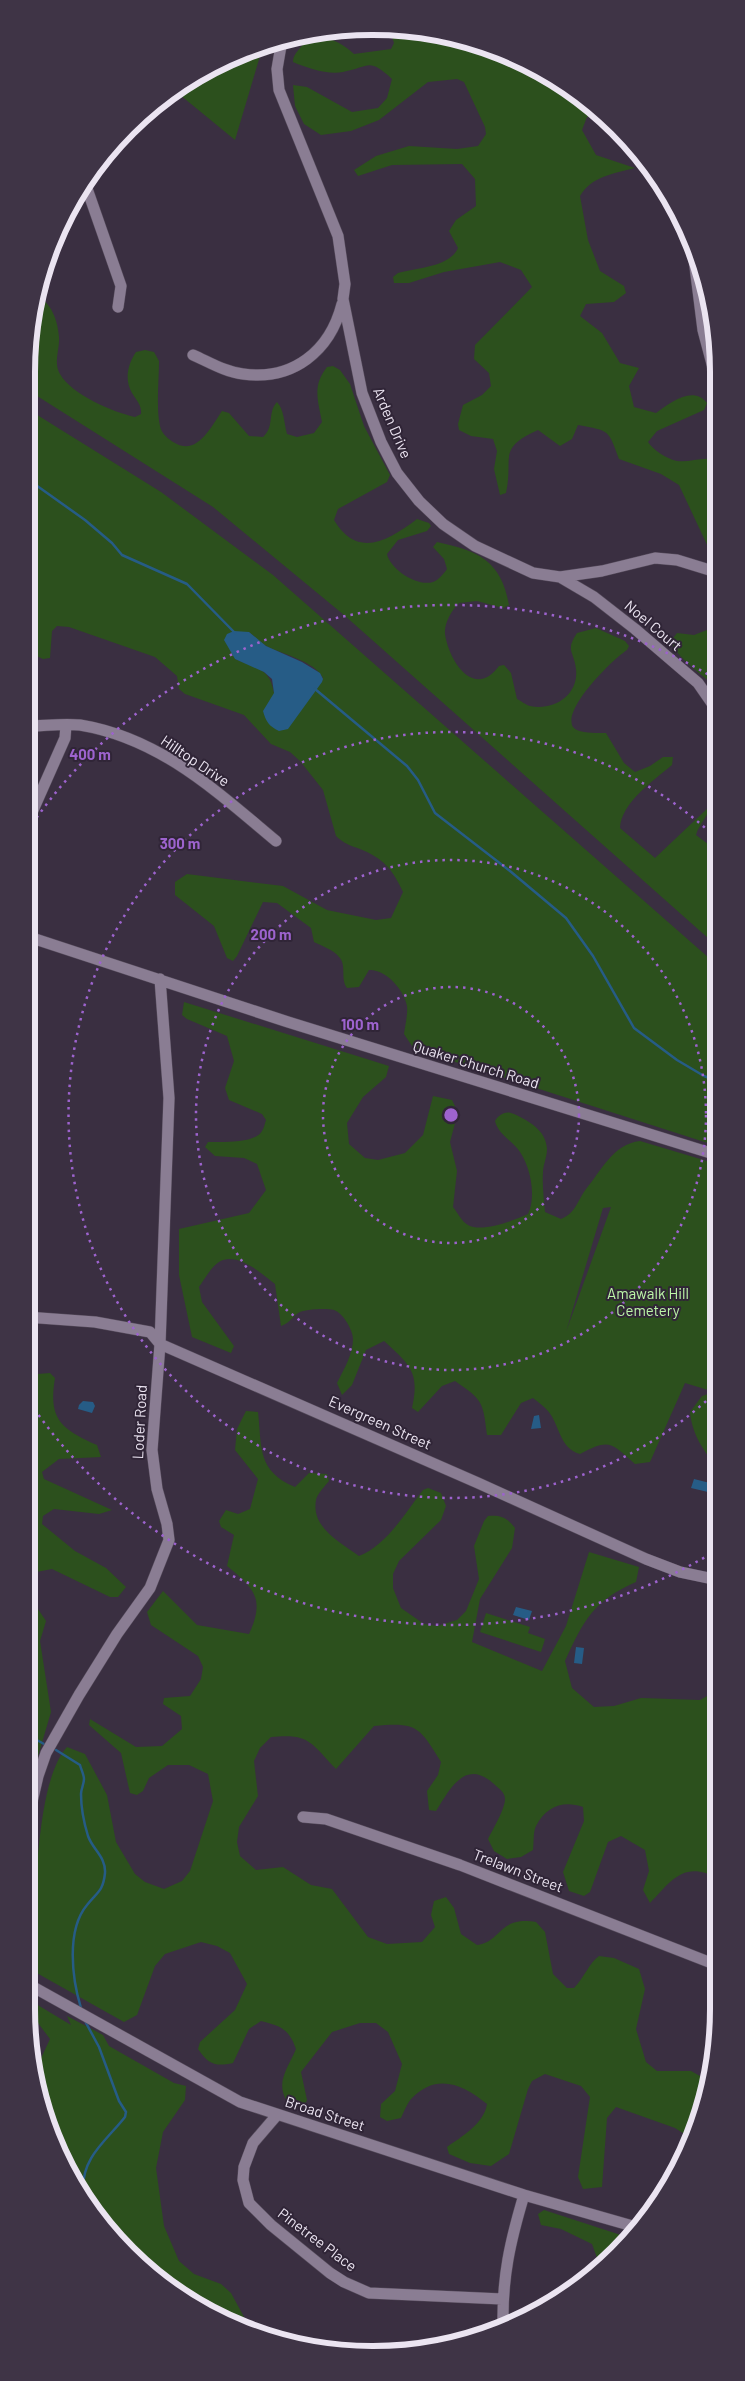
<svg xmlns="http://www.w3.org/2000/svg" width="745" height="2381" font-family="Barlow,sans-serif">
<rect width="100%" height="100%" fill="#3a2f41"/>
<path fill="#2c501d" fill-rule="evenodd" d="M389 28 440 33 545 72 599 114 587 117 582 130 596 155 635 168C613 174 592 176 580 196L588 240 600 271 624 286 626 293 614 302 586 304 580 316 602 333 620 363 639 368 629 386 634 407 656 413C670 403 693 385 707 403L704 410 657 431 648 442C653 450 667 459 677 461 690 463 702 456 716 460V496L712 508 716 520V552L709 549 679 485 661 474 619 459C608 429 610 431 578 425L572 439 560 446 538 430C496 449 514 457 506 493L500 495 494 469 497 451 493 439 471 436 459 430 458 424 463 405 482 395 491 386 489 373 474 359 475 345 532 287 521 270 500 262 444 272 409 283H394L393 277 398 273C416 268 450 267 458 248L449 231 456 220 476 206 475 179 462 164 392 165 358 176 354 170 376 156 409 146 457 149 478 146 486 134 485 127 464 82 457 79 428 82 379 120 351 131 321 135 304 124 295 106 293 85 307 87 352 112 378 108 387 98 392 79C368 57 370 67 343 72 328 75 307 68 293 62 293 56 296 53 300 48 315 29 339 40 354 54L391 49 394 43Z
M263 46 235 140 174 90 240 53Z
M36 296C51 301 58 321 59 337 60 349 53 362 60 374 72 395 113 412 135 417L141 414C142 405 136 400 132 393 124 379 128 364 136 352L145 350 154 352 159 361C159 379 156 409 160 426 161 433 169 440 175 443 197 456 211 427 222 411L229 413 249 436 263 437C275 426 267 413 277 402 284 409 284 423 287 434L297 437 314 433 322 422C318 400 312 386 327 367L333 366 340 370 350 384 364 426 390 475 387 482 338 509 334 520C357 559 388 541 417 519L429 523 431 526 427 531 398 540 387 554C390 569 417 587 433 582 439 580 444 573 447 569L444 559 433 547 437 542C478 551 501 560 509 605L503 608 477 601 459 603C452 610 444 623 445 634 449 661 474 700 499 666L504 665 511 673 517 699C521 701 526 705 530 706 554 711 579 695 576 669 574 651 565 651 577 633L596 628 625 641 629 646 627 650C613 659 562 709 573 727 578 734 598 733 606 733L624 763 635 772 650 766 663 757H673L672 765C654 780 621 803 620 828L655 858 710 806C708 817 699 824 696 835L708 844 717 845V946L344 615 213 507 26 389 28 359H30L34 353 30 339Z
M26 408 161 492 273 575 717 965V1146L424 1052 412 1046 404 1034C405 1026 408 1014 407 1006 404 990 386 969 369 970L359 987 347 988C340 979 347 965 339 957 334 950 322 946 314 942L311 928 277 903 263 902 237 956 233 961 227 958 214 926 175 895V882L187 874 283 886 327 910 376 920 391 918 403 892C393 870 383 858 360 849 351 846 343 843 336 836L323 790 300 761 290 752 271 744 244 715 185 694 179 689 177 676 155 657 69 627 57 626 52 631 50 658 43 659 26 651ZM249 632C255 637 261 643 268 647 285 655 314 661 323 678L274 693C270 668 256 668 235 659Z
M712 628 716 630V686H715C703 676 674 655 671 641L677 633 694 635Z
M184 1002 389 1066 386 1077 363 1097 347 1123 349 1144 365 1158 378 1160 405 1153 423 1135 433 1096 452 1100 458 1112 450 1142 457 1171 453 1207C457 1212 462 1222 468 1225 482 1233 515 1220 528 1214 537 1196 530 1163 517 1148 509 1139 498 1133 495 1121 499 1114 506 1110 514 1114 529 1121 546 1130 547 1149 547 1157 543 1165 543 1172 542 1185 544 1199 545 1212L561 1219C576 1213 577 1201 586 1189 601 1171 613 1144 640 1141L717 1164 718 1393 685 1383 650 1462 635 1464C611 1443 610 1438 580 1454 559 1448 560 1425 548 1411 544 1406 538 1402 533 1398L521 1403 501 1435H487C483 1402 483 1400 455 1381L442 1386 418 1412 412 1408C420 1372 410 1365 384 1341L366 1350 352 1385 342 1395 337 1383C344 1369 353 1354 353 1339 353 1330 343 1313 334 1310 327 1308 310 1309 303 1311 294 1313 291 1323 281 1326L275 1284C262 1274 237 1251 219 1262 211 1267 204 1280 199 1287L202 1302 234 1346 231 1353 192 1337 179 1275V1229L249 1213 266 1190 257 1164 244 1158 215 1156 205 1147 208 1142C221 1142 255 1144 262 1131 264 1128 265 1123 266 1120L262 1114 229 1100 225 1088 234 1061 227 1036 187 1019 182 1015ZM611 1207 566 1332 603 1208Z
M50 1373 55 1378C48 1419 61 1429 97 1445L101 1457 59 1459 42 1472 44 1479 112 1510 99 1514 54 1509 43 1516 42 1524 75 1551 106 1568 126 1587 118 1597H110L52 1569 26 1574V1414L32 1406 38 1374Z
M708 1394 718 1398V1469C704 1451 692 1435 690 1412L702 1396Z
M246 1411 258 1412C262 1448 257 1471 295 1487L309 1473 327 1474 329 1481C325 1486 317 1494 316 1500 311 1528 340 1542 359 1556 387 1545 405 1513 423 1490L428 1488 441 1493 446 1506 441 1520 399 1561 393 1574V1588L401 1608 424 1624 437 1626 457 1620 466 1611 479 1579 474 1546 484 1521 488 1516C500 1515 507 1517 515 1528L512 1548 480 1599 472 1642 542 1671 566 1626 589 1552 639 1567 636 1582C593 1601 584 1620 565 1661L572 1688 594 1707 614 1706 641 1698 700 1700 718 1690 719 1879C684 1859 671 1881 650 1903L643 1890 649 1871 645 1850 621 1836 608 1842 590 1892 584 1896 569 1891 563 1872 584 1821 583 1807C564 1800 546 1806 536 1826 533 1832 534 1842 533 1850L521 1857 507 1859 494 1851 488 1839C493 1829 505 1809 505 1799 505 1792 499 1789 494 1784 465 1758 450 1789 436 1811L429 1810 427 1791 438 1775 441 1762C419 1727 418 1722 374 1726L336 1769C311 1743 310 1733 271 1737L260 1748 254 1761 258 1796 239 1827 237 1842 240 1856 256 1870 283 1867 311 1885 332 1889 368 1937 387 1944 422 1942 435 1927 431 1915 434 1901 446 1897 454 1908 461 1934 477 1945C502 1942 498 1916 536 1922L545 1932 553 1974 567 1988H574C584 1978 589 1963 599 1956L614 1958 639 1969 645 1989 636 2029 646 2062 657 2071H691L709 2081 690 2146 686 2135 675 2128 616 2107 607 2118 602 2187 583 2189 578 2177 590 2097 581 2086 545 2074 532 2081 528 2089 509 2154 491 2166 470 2163 449 2154 447 2147C461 2137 484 2124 487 2104 464 2085 437 2072 412 2098 407 2103 404 2112 401 2118L387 2121 380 2117 381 2104 395 2091 402 2064 388 2032 376 2023H360L332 2032 301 2072 307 2100 304 2107 290 2106C274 2084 286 2072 296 2049 289 2029 281 2026 261 2021L249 2029 233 2063C215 2067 208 2064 198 2049L200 2042 235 2010 247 1984 230 1953 217 1946 201 1942 165 1954 155 1966 137 2015 124 2022 26 1967V1916L34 1904C38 1863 40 1777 67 1747L85 1754 107 1795 116 1842 135 1874 145 1882 164 1889 182 1881 190 1871 213 1801 208 1774 189 1765H168L149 1778 143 1791 137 1795 130 1793 121 1753 89 1725 90 1719 136 1747 162 1746 182 1729 181 1716 163 1704 164 1698 190 1696 201 1679 203 1667 198 1656 151 1625 147 1612 163 1591 197 1625 249 1634C265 1599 255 1589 227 1566L234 1535 221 1527 219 1521 226 1510 238 1514 250 1509 258 1479 235 1450 237 1429Z
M26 1591 46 1621 40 1641 51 1712 26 1797Z
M486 1613 530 1627 528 1633 545 1639 541 1652 480 1632Z
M26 1998 71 2025 67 2016 103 2035 109 2046 174 2083 186 2086 185 2100 163 2132 156 2168 164 2226 179 2261 194 2274 221 2284 231 2293 250 2328 219 2319 162 2283 112 2237 53 2141 32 2071 36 2069 50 2039 38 2023 27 2015Z
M544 2210 627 2237 600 2266 592 2244 561 2229 541 2225 538 2214Z"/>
<path fill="#265c86" d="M234 631 249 632 266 646 302 662 320 673 323 679 322 682 288 729 279 731C269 726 266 722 263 711L274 693 272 679 264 672 235 659 224 640 227 634Z
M83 1401 93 1402 95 1406 92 1413 78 1409 79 1405Z
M539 1415 541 1428 531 1429 534 1416Z
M694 1479 710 1483 708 1492 691 1488Z
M516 1607 532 1611 529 1620 513 1615Z
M576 1647 584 1648 582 1664 574 1663Z"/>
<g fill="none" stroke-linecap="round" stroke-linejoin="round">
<path stroke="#265c86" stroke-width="2.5" d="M26 478 85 520 112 543 122 555 187 584 235 633
M315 689 407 766 418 780 435 813 510 871 566 918 593 956 634 1028 677 1060 704 1076 717 1081
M26 1729 35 1739 44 1744
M56 1750 80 1765C81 1769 84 1775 84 1779 84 1784 81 1789 81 1794 81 1807 84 1823 88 1836 93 1850 106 1857 105 1873 103 1892 97 1892 87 1905 66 1930 72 1979 81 2008
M83 2190C82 2157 106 2141 125 2117L126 2112 119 2101 99 2047 85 2021"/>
<defs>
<path id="minor" d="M282 40 277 69 279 90 338 236 345 284 343 299 362 393 381 442 397 473 419 501 443 524 475 546 533 573 560 577 602 571 655 558 677 560 716 572
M84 180 121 286 118 307
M693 251 703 330 716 379
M193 355C209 362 225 372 243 374 293 381 330 351 342 304
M560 577 594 597 635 629 698 683 716 709
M26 726C44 726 63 723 80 725 160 738 216 791 276 841
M26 826 65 738 66 725
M26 936 288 1022 717 1155
M26 1317 95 1322 150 1332 160 1344 478 1483 646 1559 680 1572 718 1580
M303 1817 326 1819 460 1865 719 1966
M26 1828 38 1776 46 1753 79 1695 117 1634 150 1588 169 1540 167 1524 157 1489 152 1450 160 1344 169 1098 160 979
M26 1983 240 2102 524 2195 636 2227
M277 2115 253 2143 244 2167 243 2180 249 2203 271 2225 330 2273 344 2282 369 2293 502 2299
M503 2327C502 2277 510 2242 524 2195"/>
</defs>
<use href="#minor" stroke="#564c5c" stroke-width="12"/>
<use href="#minor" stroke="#8a7d93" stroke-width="11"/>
</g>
<g fill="none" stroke="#9d63ce" stroke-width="2.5" stroke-dasharray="2.5 5">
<circle cx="451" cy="1115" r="128"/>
<circle cx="451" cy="1115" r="255"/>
<path d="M717 1391A383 383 0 1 1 715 837"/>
<path d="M717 1550A510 510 0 0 1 28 1400M28 830A510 510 0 0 1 714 678"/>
</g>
<g text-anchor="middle" stroke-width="4" stroke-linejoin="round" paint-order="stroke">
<g font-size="15" fill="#ebe4f1" stroke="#302537">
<text transform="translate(392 423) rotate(67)" y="5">Arden Drive</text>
<text transform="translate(653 626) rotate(40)" y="5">Noel Court</text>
<text transform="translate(195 761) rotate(34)" y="5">Hilltop Drive</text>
<text transform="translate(476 1065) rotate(17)" y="5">Quaker Church Road</text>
<text transform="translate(140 1422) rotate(-87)" y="5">Loder Road</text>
<text transform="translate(380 1423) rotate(24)" y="5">Evergreen Street</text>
<text transform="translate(518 1871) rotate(21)" y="5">Trelawn Street</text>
<text transform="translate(325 2114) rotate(18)" y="5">Broad Street</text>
<text transform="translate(317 2240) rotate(37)" y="5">Pinetree Place</text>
</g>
<g font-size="15" fill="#bdf7a8" stroke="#302537">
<text x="648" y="1299">Amawalk Hill<tspan x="648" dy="17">Cemetery</tspan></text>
</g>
</g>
<path d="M0 0H745V2381H0ZM372 35H373A337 337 0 0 1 710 372V2009A337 337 0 0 1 373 2346H372A337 337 0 0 1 35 2009V372A337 337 0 0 1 372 35Z" fill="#3f3446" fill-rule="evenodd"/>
<path fill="none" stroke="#ebe4f1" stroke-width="6" d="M372 35H373A337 337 0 0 1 710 372V2009A337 337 0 0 1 373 2346H372A337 337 0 0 1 35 2009V372A337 337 0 0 1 372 35Z"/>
<circle cx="451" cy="1115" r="8" fill="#9d63ce" stroke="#302537" stroke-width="2.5"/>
<g font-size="15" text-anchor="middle" font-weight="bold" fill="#9d63ce" stroke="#302537" stroke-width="4" stroke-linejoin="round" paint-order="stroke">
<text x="90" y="760">400 m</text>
<text x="180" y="849">300 m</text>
<text x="271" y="940">200 m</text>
<text x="360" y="1030">100 m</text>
</g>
</svg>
